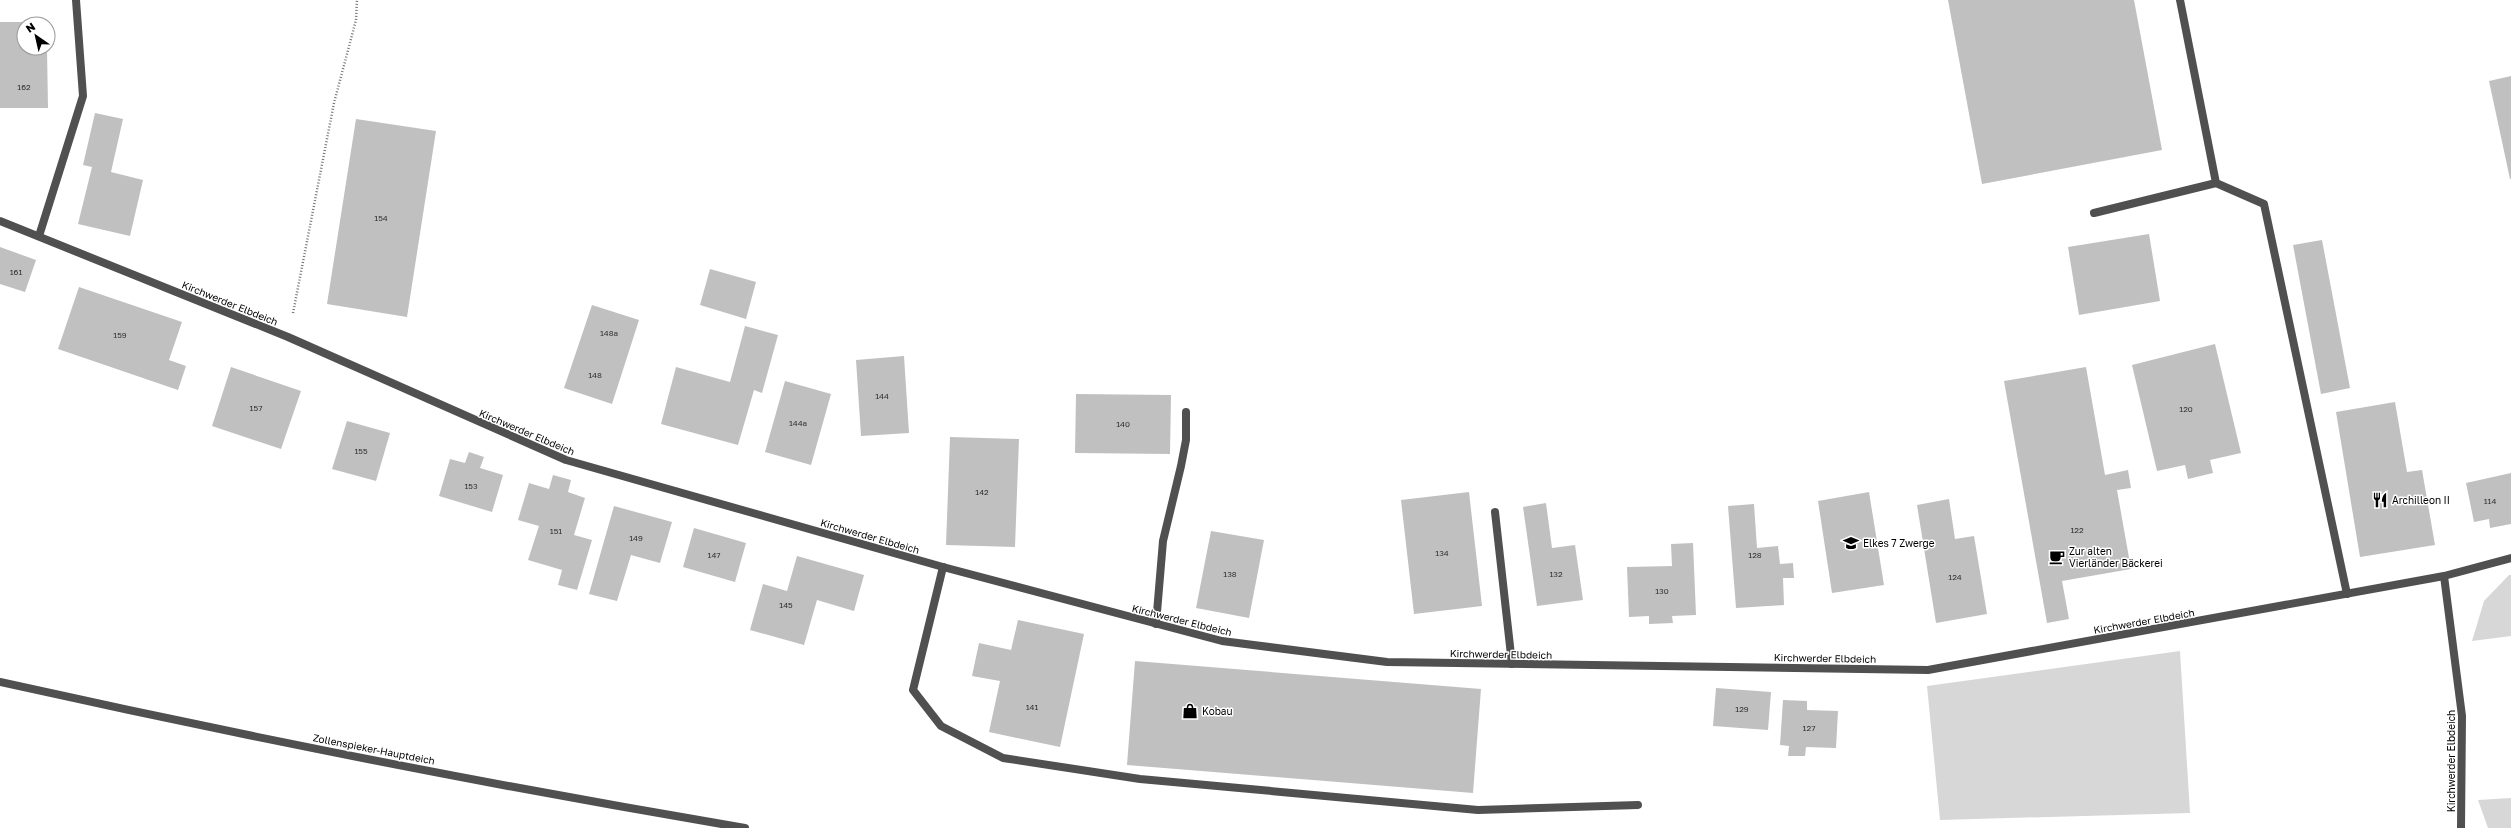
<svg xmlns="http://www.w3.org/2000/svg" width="2511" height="828" font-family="'Golos Text',sans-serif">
<rect width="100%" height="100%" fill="#fff"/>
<path fill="#d7d7d7" d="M2509 575H2511V636L2472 641 2484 601Z
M2180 651 2190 813 1940 820 1927 686Z
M2511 798V828H2488L2478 800Z"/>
<path fill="#c0c0c0" d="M1948 0H2134L2162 150 1982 184Z
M0 22H47V24H24V48H47L48 108H0Z
M2511 76V179H2510L2489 81Z
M95 113 123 119 111 172 143 180 130 236 78 224 92 167 83 165Z
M356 119 436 131 407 317 327 304Z
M2149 234 2160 301 2079 315 2068 247Z
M2322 240 2350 388 2321 394 2293 245Z
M0 247 36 260 25 292 0 284Z
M710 269 756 282 746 319 700 305Z
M79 287 182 322 169 360 186 366 178 390 58 349Z
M592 305 639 320 612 404 564 388Z
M745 326 778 335 762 393 754 390 738 445 661 424 676 367 730 382Z
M2215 344 2241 453 2210 460 2213 473 2188 479 2185 465 2157 471 2132 365Z
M904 356 909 433 861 436 856 360Z
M231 367 301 391 281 449 212 426Z
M2086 367 2105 475 2128 470 2131 488 2117 490 2131 569 2062 581 2069 619 2047 623 2004 381Z
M785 381 831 394 811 465 765 452Z
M1076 394 1171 395 1170 454 1075 453Z
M2395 402 2407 472 2422 470 2435 545 2360 557 2336 412Z
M347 421 390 433 376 481 332 469Z
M950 437 1019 439 1015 547 946 545Z
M469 452 484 457 480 468 503 475 492 512 439 496 450 459 465 463Z
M2511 473V524L2490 528 2489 519 2474 522 2466 483Z
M553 475 571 480 568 492 585 498 574 535 592 540 577 590 558 585 562 570 528 560 539 526 518 520 529 483 549 489Z
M1469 492 1482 606 1414 614 1401 500Z
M1869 492 1884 585 1832 593 1818 501Z
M1949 499 1955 539 1974 536 1987 614 1936 623 1917 505Z
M1546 503 1552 548 1575 545 1583 600 1537 606 1523 507Z
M1754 504 1757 548 1778 546 1780 564 1793 563 1794 578H1783L1784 605 1736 608 1728 506Z
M614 506 672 522 660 563 631 555 617 601 589 594Z
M694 528 746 543 735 582 683 567Z
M1211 531 1264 540 1249 618 1196 608Z
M1693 543 1696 615 1672 616 1673 623 1649 624V616L1629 617 1627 567 1672 566 1671 544Z
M797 556 864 575 854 611 817 600 804 645 750 630 763 584 787 591Z
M1018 620 1084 634 1060 747 989 732 1000 681 972 676 979 643 1011 650Z
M1135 661 1481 689 1473 793 1127 765Z
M1716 688 1771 692 1768 730 1713 726Z
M1783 700 1807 701V710L1838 711 1836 748 1806 747 1805 756H1788L1789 746 1780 745Z"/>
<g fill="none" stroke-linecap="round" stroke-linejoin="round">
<path stroke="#727272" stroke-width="2.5" stroke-dasharray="1 2" stroke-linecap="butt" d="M293 313 334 103 356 20 357 0"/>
<path stroke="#505050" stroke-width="8" d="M2180 0 2216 183
M2094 213 2216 183 2264 204 2347 594
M39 236 83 96 76 0
M1495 512 1512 664
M943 567 913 690 941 726 1003 758 1140 779 1478 810 1638 805
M1156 624 1163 541 1181 466 1186 440V412"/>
<path stroke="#505050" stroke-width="8" d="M0 221 288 337 566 460 943 567 1222 641 1387 662 1928 670 2444 576 2511 558
M2444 576 2462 716 2461 828"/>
<path stroke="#505050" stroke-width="8" d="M0 682C247 737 496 786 745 828"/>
</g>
<defs>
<symbol id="restaurant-bare" viewBox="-9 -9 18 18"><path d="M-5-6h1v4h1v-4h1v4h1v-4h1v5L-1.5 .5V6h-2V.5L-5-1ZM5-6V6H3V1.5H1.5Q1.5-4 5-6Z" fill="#000" stroke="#fff" stroke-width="2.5" paint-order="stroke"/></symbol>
<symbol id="school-bare" viewBox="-9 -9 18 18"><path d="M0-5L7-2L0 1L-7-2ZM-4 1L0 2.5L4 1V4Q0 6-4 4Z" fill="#000" stroke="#fff" stroke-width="2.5" paint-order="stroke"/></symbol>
<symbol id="cafe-bare" viewBox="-9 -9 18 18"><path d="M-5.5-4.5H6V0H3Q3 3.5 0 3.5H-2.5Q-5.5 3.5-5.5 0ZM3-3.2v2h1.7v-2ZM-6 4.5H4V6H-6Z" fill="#000" stroke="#fff" stroke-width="2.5" paint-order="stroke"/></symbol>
<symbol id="shop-bare" viewBox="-9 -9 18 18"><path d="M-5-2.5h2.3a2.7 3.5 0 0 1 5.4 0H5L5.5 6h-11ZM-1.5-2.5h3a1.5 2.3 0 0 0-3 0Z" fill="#000" stroke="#fff" stroke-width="2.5" paint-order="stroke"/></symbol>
</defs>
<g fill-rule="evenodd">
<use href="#restaurant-bare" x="2369" y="489" width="22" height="22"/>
<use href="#school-bare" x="1840" y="532" width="22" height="22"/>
<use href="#cafe-bare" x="2046" y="546" width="22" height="22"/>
<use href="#shop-bare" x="1179" y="700" width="22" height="22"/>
</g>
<g text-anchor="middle" stroke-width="3" stroke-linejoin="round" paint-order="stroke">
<g font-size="8" fill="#303030">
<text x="24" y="90">162</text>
<text x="381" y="221">154</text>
<text x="16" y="275">161</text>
<text x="609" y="336">148a</text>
<text x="120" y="338">159</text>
<text x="595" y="378">148</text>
<text x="882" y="399">144</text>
<text x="256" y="411">157</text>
<text x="2186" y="412">120</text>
<text x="798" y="426">144a</text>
<text x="1123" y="427">140</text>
<text x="361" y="454">155</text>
<text x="471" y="489">153</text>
<text x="982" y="495">142</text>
<text x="2490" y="504">114</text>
<text x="2077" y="533">122</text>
<text x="556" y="534">151</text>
<text x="636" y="541">149</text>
<text x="1442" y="556">134</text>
<text x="714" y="558">147</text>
<text x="1755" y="558">128</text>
<text x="1230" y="577">138</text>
<text x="1556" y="577">132</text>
<text x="1955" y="580">124</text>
<text x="1662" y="594">130</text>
<text x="786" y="608">145</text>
<text x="1032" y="710">141</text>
<text x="1742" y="712">129</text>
<text x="1809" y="731">127</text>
</g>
<g font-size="10" fill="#000" stroke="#fff">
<text transform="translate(230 303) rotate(22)" y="4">Kirchwerder Elbdeich</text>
<text transform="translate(527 432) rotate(23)" y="4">Kirchwerder Elbdeich</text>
<text transform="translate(870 536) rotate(16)" y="4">Kirchwerder Elbdeich</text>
<text transform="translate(1182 620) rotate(14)" y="4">Kirchwerder Elbdeich</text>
<text transform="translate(2144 621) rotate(-10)" y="4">Kirchwerder Elbdeich</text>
<text transform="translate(1501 654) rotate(1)" y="4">Kirchwerder Elbdeich</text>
<text transform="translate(1825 658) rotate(1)" y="4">Kirchwerder Elbdeich</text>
<text transform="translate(374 749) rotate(11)" y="4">Zollenspieker-Hauptdeich</text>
<text transform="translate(2451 761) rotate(-90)" y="4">Kirchwerder Elbdeich</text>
</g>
<g font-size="10" fill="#000" stroke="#fff" text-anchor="start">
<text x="2392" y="504">Archilleon II</text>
<text x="1863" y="547">Elkes 7 Zwerge</text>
<text x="2069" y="555">Zur alten<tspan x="2069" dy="12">Vierländer Bäckerei</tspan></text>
<text x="1202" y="715">Kobau</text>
</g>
</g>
<g transform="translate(36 36) rotate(326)"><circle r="19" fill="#ffffff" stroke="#999999"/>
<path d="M0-3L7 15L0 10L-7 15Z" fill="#000000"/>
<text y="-6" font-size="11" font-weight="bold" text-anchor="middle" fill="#000000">N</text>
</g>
</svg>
